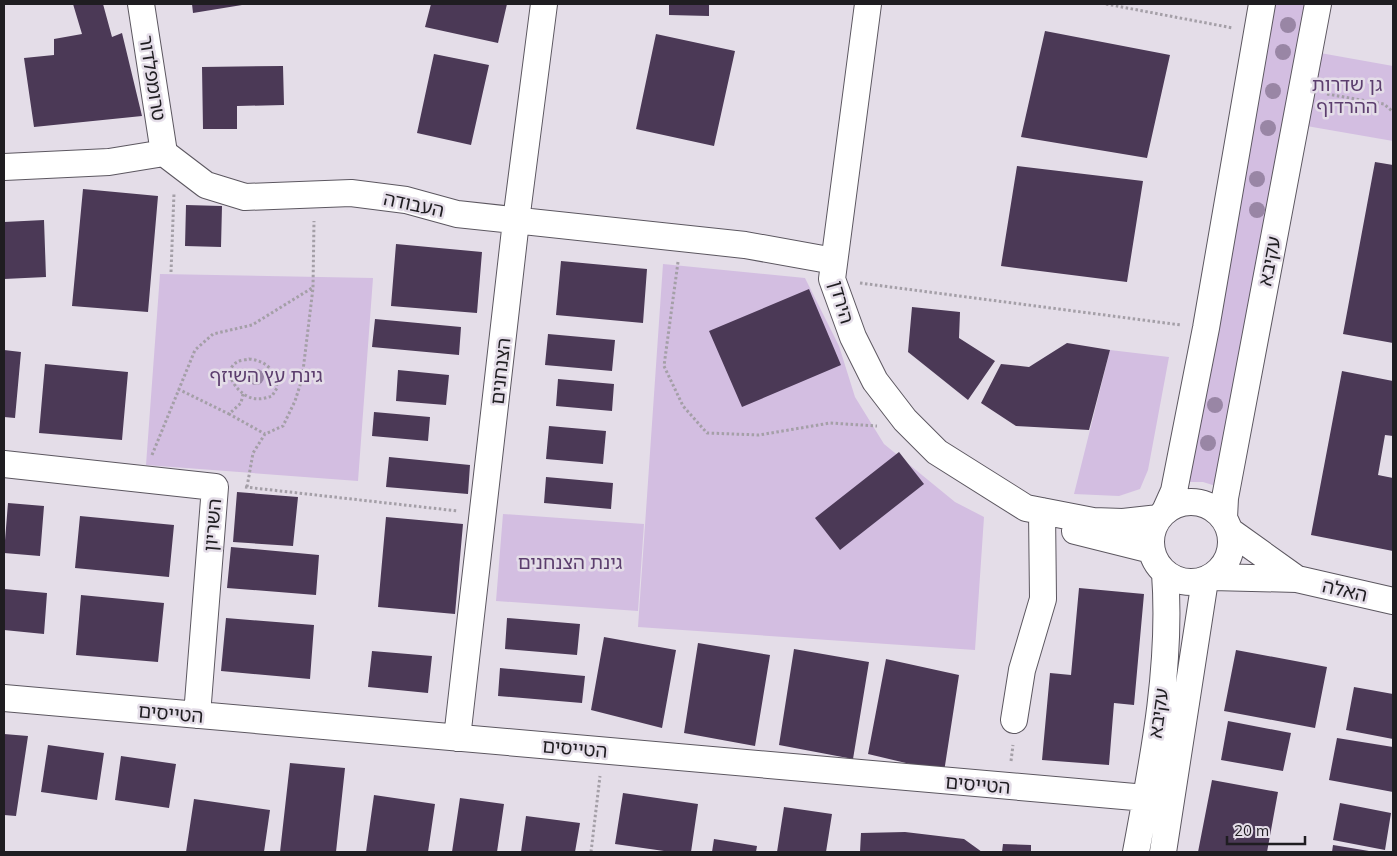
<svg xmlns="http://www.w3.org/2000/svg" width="1397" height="856" font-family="Mulish,'Noto Sans Hebrew',sans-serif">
<rect width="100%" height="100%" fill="#e4dde8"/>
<path fill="#d3bee1" d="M1274 4H1308L1219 487 1203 482H1182Z
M1309 51 1393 66V141L1295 124Z
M663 264 805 278 839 346 855 397 884 444 955 502 984 517 975 650 638 627Z
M160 274 373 278 358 481 146 465Z
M1110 350 1169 357 1148 470 1140 489 1119 496 1074 494Z
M503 514 644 524 638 611 496 601Z"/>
<path fill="#4b3956" d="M73 4H103L112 37 122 33 142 116 34 127 24 58 54 55V39L82 34Z
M192 4H242V5L193 13Z
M431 4H507L498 43 425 27Z
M669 4H709V16L669 15Z
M1045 31 1170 55 1147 158 1021 137Z
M656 34 735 51 714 146 636 129Z
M434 54 489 65 471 145 417 133Z
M283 66 284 105 237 106V129H203L202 67Z
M1375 162 1393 165V343L1343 334Z
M1017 166 1143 181 1127 282 1001 266Z
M83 189 158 196 148 312 72 306Z
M186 205 222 206 221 247 185 246Z
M44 220 46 277 4 279V222Z
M396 244 482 252 477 313 391 306Z
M561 261 647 269 643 323 556 315Z
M809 289 841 365 742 407 709 331Z
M912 307 960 312 959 338 995 361 968 400 908 352Z
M375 319 461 327 459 355 372 347Z
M548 334 615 340 612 371 545 365Z
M1067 343 1110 350 1089 430 1016 426 981 403 1001 364 1029 367Z
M4 350 21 352 15 418 4 417Z
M45 364 128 372 122 440 39 433Z
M398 370 449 375 446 405 396 401Z
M1342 371 1393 381V436L1385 435 1378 475 1393 478V551L1311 535Z
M558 379 614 384 612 411 556 406Z
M374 412 430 417 428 441 372 436Z
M549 426 606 431 603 464 546 459Z
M899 452 924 484 840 550 815 518Z
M389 457 470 465 468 494 386 487Z
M546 477 613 483 611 509 544 503Z
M237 492 298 497 293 546 233 542Z
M8 503 44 506 40 556 4 553Z
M80 516 174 525 169 577 75 568Z
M386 517 463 524 455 614 378 607Z
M231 547 319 555 316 595 227 588Z
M1079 588 1144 594 1134 705 1114 703 1109 765 1042 760 1050 673 1071 675Z
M4 589 47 593 44 634 4 630Z
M81 595 164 603 158 662 76 655Z
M226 618 314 625 310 679 221 671Z
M507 618 580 624 577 655 505 649Z
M604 637 676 650 662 728 591 710Z
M698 643 770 655 755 746 684 733Z
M794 649 869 662 853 759 779 745Z
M1236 650 1327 667 1315 728 1224 711Z
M372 651 432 656 428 693 368 687Z
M886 659 959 675 944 772 868 754Z
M500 668 585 676 582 703 498 696Z
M1354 687 1393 694V739L1346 730Z
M1228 721 1291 733 1283 771 1221 760Z
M4 734 28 736 16 816 4 815Z
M1337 738 1393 747V792L1329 780Z
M48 745 104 753 97 800 41 792Z
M121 756 176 764 169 808 115 800Z
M290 763 345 768 336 852H280Z
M1212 780 1278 792 1267 852H1198Z
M623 793 698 804 691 852H671L615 844Z
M374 795 435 804 428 852H366Z
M460 798 504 804 497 852H452Z
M194 799 270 810 264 852H186Z
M1340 803 1391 813 1385 850 1333 840Z
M784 807 832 814 826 852H777Z
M526 816 580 823 575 852H521Z
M905 832 964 839 982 852H860L861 833Z
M714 839 757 846 756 852H712Z
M1003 844 1031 845V852H1002Z
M1333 845 1369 851V852H1332Z"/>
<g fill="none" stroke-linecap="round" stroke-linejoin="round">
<defs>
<path id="minor" d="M141 4 164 153
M868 4 832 279 853 337 875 381 905 420 937 452 1026 508 1093 521 1123 522 1159 518
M4 167 109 162 164 153 206 185 245 197 351 193 406 200 457 214 745 245 834 261
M4 464 215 487 197 715
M1151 542a40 40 0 1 1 80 0a40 40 0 1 1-80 0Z
M1165 511 1174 491 1206 328 1262 4
M1224 518 1225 498 1318 4
M1075 531 1151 550
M1230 531 1297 579
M1212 577 1297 579 1393 601
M4 698 1146 798
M1014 720 1022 670 1043 599 1042 511
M457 738 516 221 544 4
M1136 852C1153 761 1172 666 1165 573
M1163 852 1205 580"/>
</defs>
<use href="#minor" stroke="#5c5760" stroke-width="28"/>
<path stroke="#a49fa7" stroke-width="3" stroke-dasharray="2.5 2.5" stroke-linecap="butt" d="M1106 4 1233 28
M1327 94 1384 104 1393 112
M678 262 664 366 683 406 707 433 759 435 830 423 877 426
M171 272 174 193
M860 283 1181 325
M249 359C267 361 275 370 277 388L272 396C266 398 259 400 252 398 239 395 220 372 237 362 240 360 246 360 249 359Z
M178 389 229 414
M243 394 241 403 229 414 265 434
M152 455 195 350 213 334 252 325 312 288
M245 487 458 511
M247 487 253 453 265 434 283 426 295 401 302 379 313 288 314 221
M1011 761 1013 745
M591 852 600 776"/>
<use href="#minor" stroke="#fff" stroke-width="26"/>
</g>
<g fill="#9986a5">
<circle cx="1288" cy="25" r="8"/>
<circle cx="1283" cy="52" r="8"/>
<circle cx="1273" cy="91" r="8"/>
<circle cx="1268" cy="128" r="8"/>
<circle cx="1257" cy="179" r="8"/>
<circle cx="1257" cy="210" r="8"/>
<circle cx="256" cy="377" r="8"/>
<circle cx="1215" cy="405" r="8"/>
<circle cx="1208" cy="443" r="8"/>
</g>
<g text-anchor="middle" stroke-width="5" stroke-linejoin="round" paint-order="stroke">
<g font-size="19" fill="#1f1d21" stroke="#e4dde8">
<text transform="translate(153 78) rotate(81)" y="7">טרומפלדור</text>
<text transform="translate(414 204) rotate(12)" y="7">העבודה</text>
<text transform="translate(1269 261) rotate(-79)" y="7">עקיבא</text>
<text transform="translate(842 302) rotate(74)" y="7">הירדן</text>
<text transform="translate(500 371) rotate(-84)" y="7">הצנחנים</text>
<text transform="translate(212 525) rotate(-85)" y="7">השריון</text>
<text transform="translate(1345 590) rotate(13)" y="7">האלה</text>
<text transform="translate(171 713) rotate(5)" y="7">הטייסים</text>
<text transform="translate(1158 713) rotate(-82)" y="7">עקיבא</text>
<text transform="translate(575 748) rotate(5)" y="7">הטייסים</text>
<text transform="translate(978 784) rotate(5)" y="7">הטייסים</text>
</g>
<g font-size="19" fill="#5c3e6e" stroke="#e4dde8">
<text x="1347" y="91">גן שדרות<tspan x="1347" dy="22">ההרדוף</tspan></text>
<text x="266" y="382">גינת עץ השיזף</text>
<text x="570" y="569">גינת הצנחנים</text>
</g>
</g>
<rect width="1397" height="856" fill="none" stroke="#1f1d21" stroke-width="10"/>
<path d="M1227 836v8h78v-8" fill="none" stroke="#1f1d21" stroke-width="2.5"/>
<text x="1234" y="836" font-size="15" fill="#1f1d21" stroke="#e4dde8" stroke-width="4" paint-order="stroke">20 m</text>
</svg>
